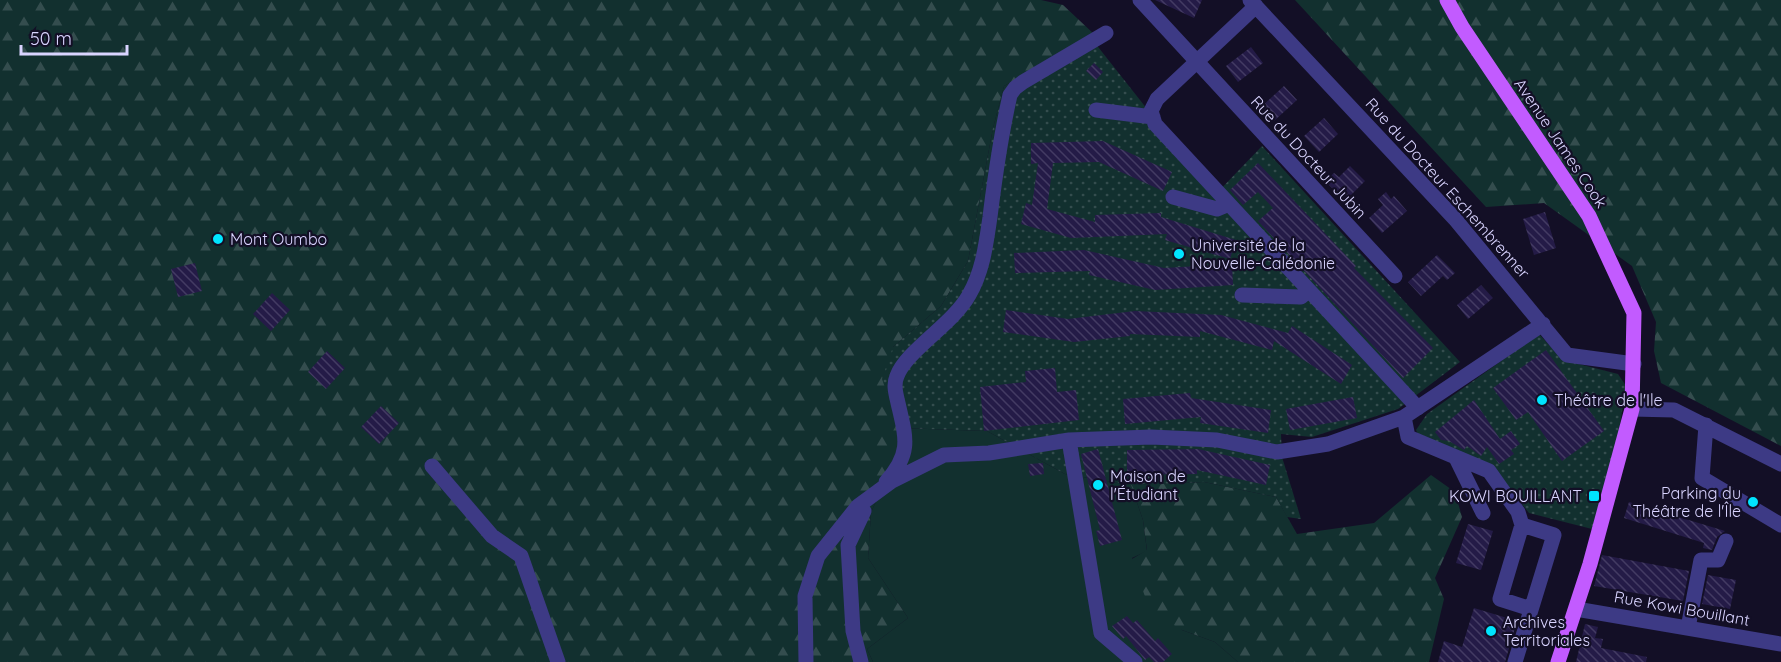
<svg xmlns="http://www.w3.org/2000/svg" width="1781" height="662" font-family="Quicksand,sans-serif">
<defs>
<pattern id="forest-firs" width="22" height="20" patternUnits="userSpaceOnUse" patternTransform="scale(1.5)"><rect width="22" height="20" fill="#12302f"/><path d="M5 1l3.5 6h-7zM16 11l3.5 6h-7z" fill="#344d4e"/></pattern>
<pattern id="garden-dots" width="8" height="8" patternUnits="userSpaceOnUse" patternTransform="scale(1.5)"><rect width="8" height="8" fill="#12302f"/><path d="M2 2h.1M6 6h.1" fill="none" stroke="#344d4e" stroke-width="1.8" stroke-linecap="round"/></pattern>
<pattern id="building-back-hatch" width="6" height="6" patternUnits="userSpaceOnUse" patternTransform="scale(1.5)"><rect width="6" height="6" fill="#241b47"/><path d="M-1 5l2 2M0 0l6 6M5-1l2 2" fill="none" stroke="#433b63"/></pattern>
</defs>
<rect width="100%" height="100%" fill="#130f26"/>
<path fill="#12302f" d="M899 428 987 431 1065 474 1131 485 1143 520 1147 551 1132 558 1182 630 1215 642 1238 662H873L867 649 908 618 868 558 871 512 904 444Z"/>
<path fill="url(#forest-firs)" d="M0 0H1041L1063 5 1095 35 1004 86 993 128 968 261 941 306 893 347 904 443 871 512 868 558 908 618 867 649 873 662H0Z
M1295 0H1781V446L1661 383 1654 351 1656 322 1632 266 1544 203 1486 207Z
M1431 475 1455 492 1462 517 1435 578 1444 599 1429 662H1238L1215 642 1182 630 1150 611 1132 559 1147 550 1143 520 1131 485 1204 482 1276 497 1297 534 1374 523Z"/>
<path fill="url(#garden-dots)" d="M1091 38 1215 195 1262 146 1460 362 1398 409 1312 437 1281 434 1282 457 1301 519 1287 517 1276 497 1204 482 1131 485 1065 474 987 431 899 428 882 379 893 347 941 306 968 261 993 128 1004 86Z
M1539 334 1563 360 1618 374 1626 386 1617 444 1592 529 1529 513 1493 468 1420 439 1416 430 1427 414Z"/>
<path fill="url(#building-back-hatch)" d="M1155 0H1202L1194 18Z
M1251 47 1263 63 1238 82 1226 66Z
M1094 63 1103 72 1096 80 1086 71Z
M1284 86 1297 100 1274 121 1261 107Z
M1324 118 1338 134 1319 152 1304 136Z
M1103 141 1172 172 1163 191 1099 162 1053 163 1047 209 1095 222V215L1161 213V217L1236 240 1230 259 1165 240 1167 234 1071 238 1021 224 1026 203 1032 205 1038 163 1031 164V143Z
M1258 163 1356 266 1354 268 1433 348 1403 378 1258 221 1273 208 1258 192 1243 205 1230 190Z
M1350 166 1365 181 1345 201 1325 181 1334 173 1339 177Z
M1386 192 1391 199 1394 196 1407 211 1382 233 1369 218 1383 205 1378 199Z
M1545 212 1556 248 1534 255 1523 219Z
M1084 250 1164 268 1232 264 1233 285 1155 290 1089 275 1090 271 1015 273 1014 253Z
M1437 255 1455 273 1447 280 1443 276 1421 296 1408 282Z
M195 263 202 291 178 297 171 269Z
M1481 285 1493 298 1468 319 1457 305Z
M272 293 290 310 271 331 253 314Z
M1006 310 1068 319 1135 311 1221 315 1288 333 1292 326 1352 365 1341 384 1274 341 1272 350 1200 331V337L1130 334V336L1074 342 1003 332Z
M1546 350 1604 431 1562 461 1528 412 1516 420 1493 388Z
M327 351 345 368 326 389 308 372Z
M1055 368 1057 392 1076 390 1079 420 984 431 980 387 1026 382 1025 371Z
M1190 393 1191 398 1271 410 1268 433 1200 423 1201 417 1125 424 1123 399Z
M1353 397 1357 418 1290 430 1286 409Z
M1474 400 1500 439 1511 431 1520 444 1511 450 1514 454 1499 464 1487 447 1481 456 1467 446 1464 450 1449 441 1441 440 1435 432Z
M381 406 399 423 379 444 361 427Z
M1098 449 1122 540 1100 546 1096 531 1100 530 1081 454Z
M1198 449 1270 465 1266 485 1197 470V474L1127 475V450Z
M1043 463 1044 474 1030 476 1028 464Z
M1629 502 1725 531 1717 537 1712 550 1703 548 1704 543 1624 518Z
M1468 524 1493 531 1481 570 1456 563Z
M1602 555 1689 571 1683 601 1594 586Z
M1708 575 1736 580 1730 609 1702 604Z
M1474 608 1517 621 1505 662H1438L1444 641 1462 647Z
M1127 616 1133 623 1137 620 1155 641 1158 638 1172 654 1163 662H1154L1149 657 1145 660 1126 636 1123 639 1112 626Z
M1585 624 1598 627 1595 638 1603 639 1601 648 1647 657 1646 662H1576Z"/>
<g fill="none" stroke-linecap="round" stroke-linejoin="round">
<path stroke="#3d3a85" stroke-width="15" d="M1140 0 1395 276
M1250 0 1455 219 1567 355 1634 364
M1256 6 1157 99 1151 111 1155 124 1418 408
M1096 110 1153 117
M1173 197 1217 209 1229 204
M1242 295 1301 297 1307 292
M1632 409 1674 410 1781 464
M1404 417 1408 437 1489 471 1518 512 1522 525 1500 599 1531 609
M1706 425 1702 478 1781 525
M1069 440 1101 633 1135 662
M1456 458 1483 513
M432 466 492 536 521 556 558 662
M886 482C912 453 906 438 898 403 896 394 893 385 897 376 906 351 953 324 969 295 983 271 986 244 990 217 995 176 1001 135 1010 95L1015 88 1023 82 1106 33
M1576 609 1781 644
M1688 628 1701 560H1718L1726 541
M806 662 805 596 818 556 858 506 892 481 944 455 989 453 1069 440 1151 437 1217 440 1277 452 1328 444 1404 417 1543 324
M861 662 853 631 848 545 864 511
M1515 662 1554 535 1522 525"/>
<path stroke="#c25bff" stroke-width="15" d="M1447 0 1462 27 1589 216 1634 313 1632 409 1590 564 1558 662"/>
</g>
<g fill="#00e5ff" stroke="#130f26" stroke-width="2">
<circle cx="218" cy="239" r="6"/>
<circle cx="1179" cy="254" r="6"/>
<circle cx="1542" cy="400" r="6"/>
<circle cx="1098" cy="485" r="6"/>
<rect x="1588" y="490" width="12" height="12" rx="3"/>
<circle cx="1753" cy="502" r="6"/>
<circle cx="1491" cy="631" r="6"/>
</g>
<g text-anchor="middle" stroke-width="4.5" stroke-linejoin="round" paint-order="stroke">
<g font-size="16" fill="#d9d4ff" stroke="#130f26">
<text transform="translate(1561 143) rotate(56)" y="6">Avenue James Cook</text>
<text transform="translate(1309 157) rotate(47)" y="6">Rue du Docteur Jubin</text>
<text transform="translate(1448 188) rotate(48)" y="6">Rue du Docteur Eschembrenner</text>
<text transform="translate(1682 608) rotate(10)" y="6">Rue Kowi Bouillant</text>
</g>
<g font-size="16" fill="#d9d4ff" stroke="#130f26" text-anchor="start">
<text x="230" y="245">Mont Oumbo</text>
<text x="1191" y="251">Université de la<tspan x="1191" dy="18">Nouvelle-Calédonie</tspan></text>
<text x="1554" y="406">Théâtre de l'Ile</text>
<text x="1110" y="482">Maison de<tspan x="1110" dy="18">l'Étudiant</tspan></text>
<text x="1741" y="499" text-anchor="end">Parking du<tspan x="1741" dy="18">Théâtre de l'Île</tspan></text>
<text x="1582" y="502" text-anchor="end">KOWI BOUILLANT</text>
<text x="1503" y="628">Archives<tspan x="1503" dy="18">Territoriales</tspan></text>
</g>
</g>
<path d="M21 45v9h106v-9" fill="none" stroke="#d9d4ff" stroke-width="3"/>
<text x="30" y="45" font-size="18" fill="#d9d4ff" stroke="#130f26" stroke-width="4.5" paint-order="stroke">50 m</text>
</svg>
